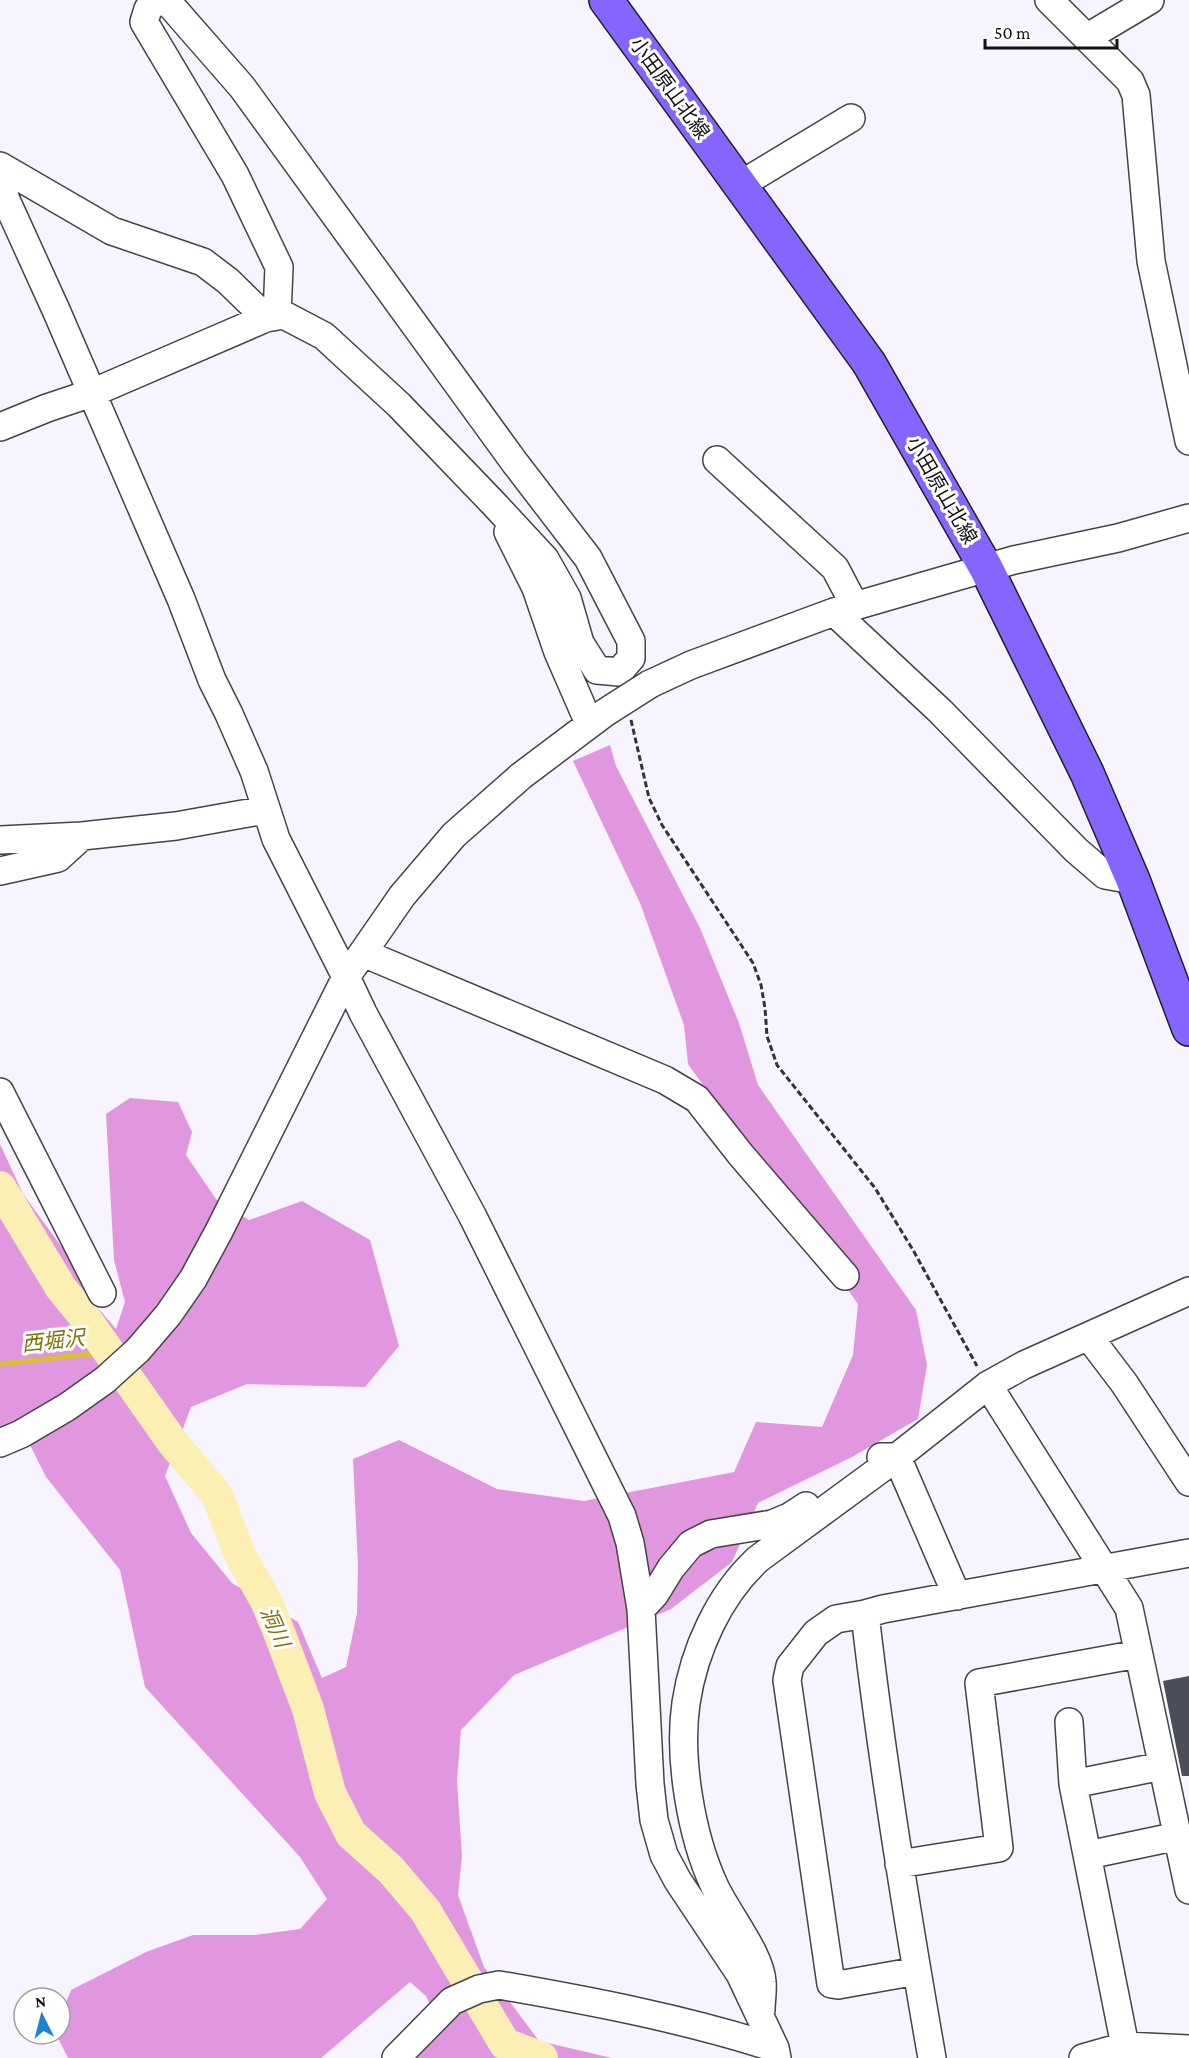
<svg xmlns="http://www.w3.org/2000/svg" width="1189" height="2058" font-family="'Crimson Pro','Noto Sans JP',serif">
<rect width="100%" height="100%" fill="#f7f4ff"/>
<path fill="#e097df" d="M610 745 616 766 700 928 739 1023 758 1085 916 1310 927 1365 918 1419 852 1457 758 1503 732 1562 671 1609 514 1675 461 1730 457 1781 462 1856 458 1895 484 1967 539 2041 612 2058H417L442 2031 426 1996 410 1982 321 2058H68L56 2034H60V2017L71 1990 146 1952 193 1935H255L300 1929 327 1899 300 1857 145 1687 120 1570 46 1477 23 1431H0V1144L23 1194 72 1261 98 1308 116 1329 125 1302 114 1260 106 1114 130 1098 178 1102 192 1132 186 1155 216 1199 249 1220 302 1201 370 1240 399 1346 365 1387 247 1384 191 1407 165 1476 191 1533 232 1583 298 1622 322 1678 346 1667 357 1613 358 1566 353 1459 399 1440 497 1489 584 1501 734 1472 756 1422 822 1427 853 1355 858 1304 688 1064 684 1025 640 903 573 761Z"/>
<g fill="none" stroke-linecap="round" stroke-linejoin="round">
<path stroke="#d8c135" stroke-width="5" d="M0 1364 109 1352"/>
<path stroke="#fbefb4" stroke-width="32" d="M0 1187 61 1288 83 1315 173 1443 217 1495 240 1555 266 1601 277 1627 308 1709 330 1793 351 1834 391 1870 425 1910 505 2044 542 2058"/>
</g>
<path fill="#4c4e5a" d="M1189 1676V1776H1182L1163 1681Z"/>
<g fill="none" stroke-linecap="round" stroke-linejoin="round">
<defs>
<path id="minor" d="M158 0 148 9 144 22 235 175 279 267 277 316
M1049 0 1130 81 1136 95 1151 261 1189 441
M1088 37 1150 0
M0 166 112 231 203 262 228 281 266 318
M0 181 6 200 56 310 181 599 212 680 229 714 254 771 276 839 346 977 363 1013 472 1215 622 1516 630 1543 641 1609 650 1784 654 1820 664 1855 678 1881 740 1974 775 2048 777 2058
M740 185 851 118
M0 427 47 408 92 393 266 318 284 315 324 336 399 405 495 505 545 559 567 598 580 643 597 670 619 672 631 658V641L588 558 515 463 242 87 166 0
M717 460 835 568 855 606
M508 532 536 588 558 652 589 723
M834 612 940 711 1076 850 1105 875 1133 880
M650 684 691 665 834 612 1014 560 1118 538 1189 518
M0 840 82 836 176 826 265 810
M0 871 58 858 82 836
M363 953 665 1080 697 1099 741 1155 845 1276
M0 1092 102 1293
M1089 1337 1124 1383 1189 1482
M988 1385 1129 1608 1189 1890
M0 1443 21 1434 67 1407 105 1380 138 1350 168 1315 193 1279 218 1233 346 977 402 896 454 835 521 776 606 712
M881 1457H897L957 1596
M641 1609 655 1594 671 1568 691 1544 711 1534 772 1524 789 1517 806 1506
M865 1614 836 1619 816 1633 790 1666 787 1680 831 1984 838 1985 917 1971
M1069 1722 1073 1784 1125 2046
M1073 1784 1162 1766
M1088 1855 1178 1836
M899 1864 999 1848 979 1683 1138 1654
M761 2010C761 2001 763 1991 762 1982 761 1955 726 1912 714 1885 691 1835 678 1758 686 1703 694 1650 719 1595 758 1559L897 1457 988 1385 1024 1365 1189 1291
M396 2058 452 2001 479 1989 499 1985C591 2001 686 2019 775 2048
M932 2058C906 1910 882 1763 865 1614L883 1609 1189 1553
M1083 2058 1125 2046 1189 2049"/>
<path id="major" d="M606 0 869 363 986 568 1087 773 1133 880 1189 1029"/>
</defs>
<use href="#minor" stroke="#444" stroke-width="30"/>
<use href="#major" stroke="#222" stroke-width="36"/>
<path stroke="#333" stroke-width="3" stroke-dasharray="6 3" stroke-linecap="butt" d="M631 720 649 798 662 825 753 963 761 985 765 1008 767 1036 777 1065 875 1188 913 1250 977 1366"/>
<use href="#minor" stroke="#fff" stroke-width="27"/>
<use href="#major" stroke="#8564ff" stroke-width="33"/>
<defs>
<path id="minor-bridge" d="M606 712 650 684"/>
</defs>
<use href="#minor-bridge" stroke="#444" stroke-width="30" stroke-linecap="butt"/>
<use href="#minor-bridge" stroke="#fff" stroke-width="27"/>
</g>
<g text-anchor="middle" stroke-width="6" stroke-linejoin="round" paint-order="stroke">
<g font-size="20" fill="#111" stroke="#fff">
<text transform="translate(670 88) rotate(54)" y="7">小田原山北線</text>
<text transform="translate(942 490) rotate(60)" y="7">小田原山北線</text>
</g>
<g font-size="21" font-style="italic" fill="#80740e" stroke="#fff">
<text transform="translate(53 1341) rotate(-6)" y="7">西堀沢</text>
<text transform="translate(275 1627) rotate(66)" y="7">洞川</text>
</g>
</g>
<g transform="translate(42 2016) rotate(354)"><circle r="28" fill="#ffffff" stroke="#a0a0a0" stroke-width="1.5"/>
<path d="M0-4.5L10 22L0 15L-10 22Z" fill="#1b84ce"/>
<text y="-9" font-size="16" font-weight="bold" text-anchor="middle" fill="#111111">N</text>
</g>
<path d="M985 39v9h132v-9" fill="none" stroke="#111111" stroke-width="3"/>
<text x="994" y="39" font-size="18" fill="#111111" stroke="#ffffff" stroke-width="4.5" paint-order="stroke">50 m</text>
</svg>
